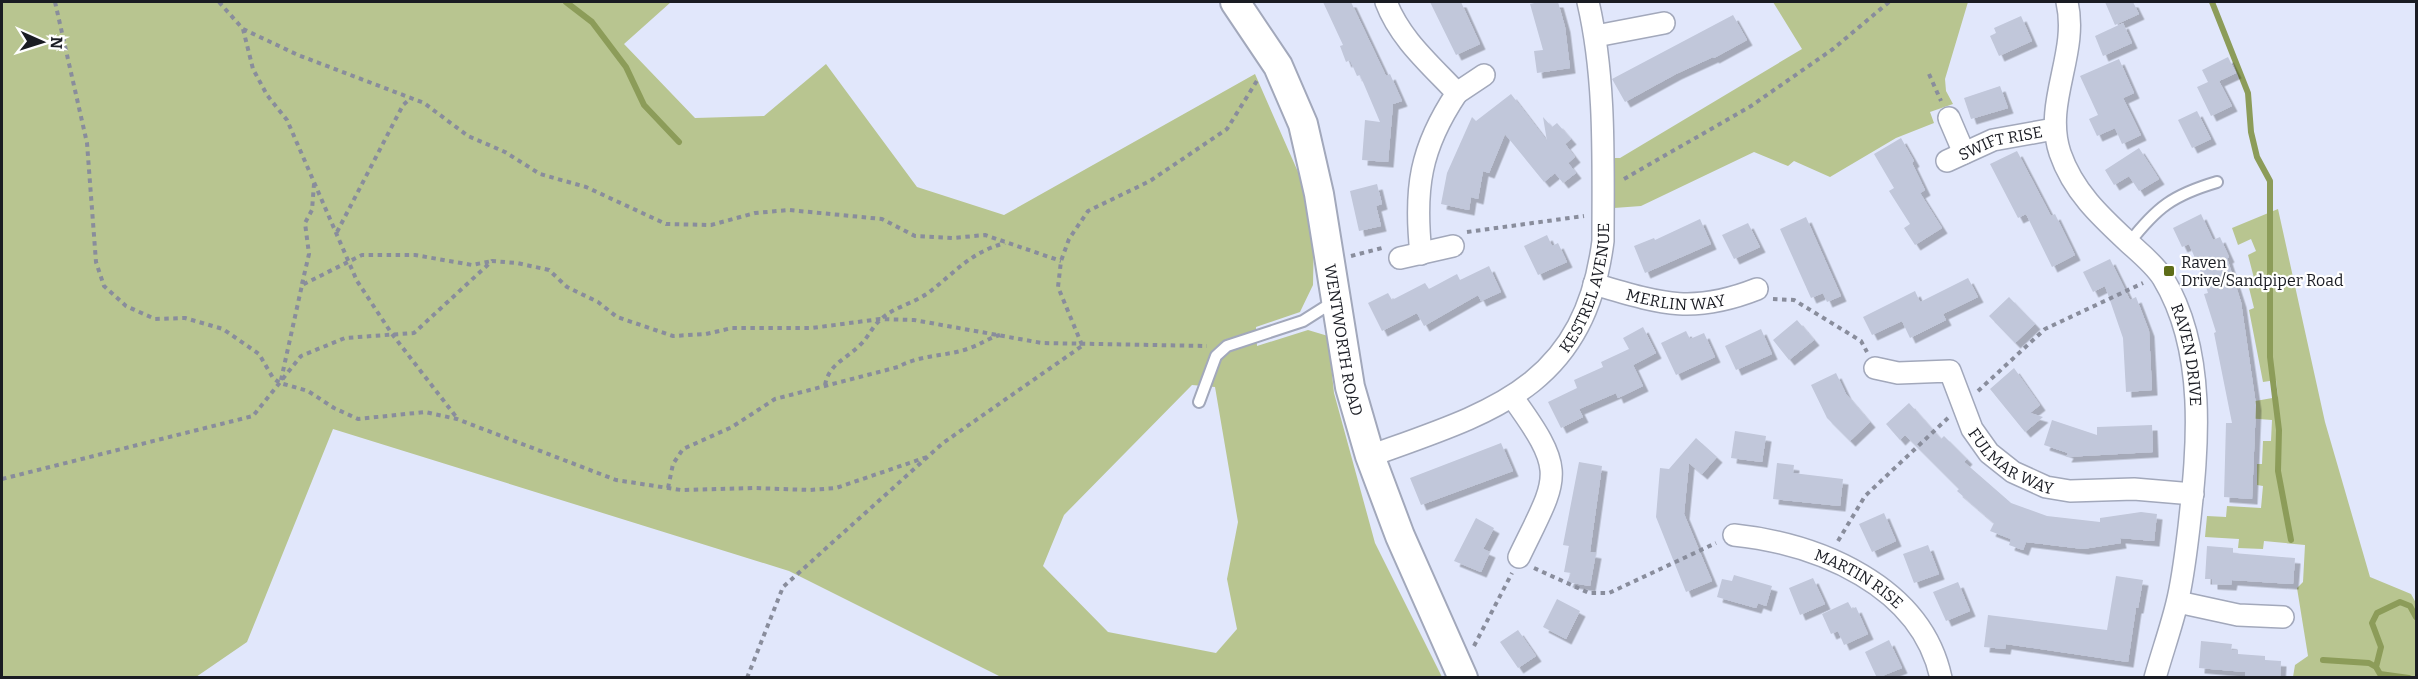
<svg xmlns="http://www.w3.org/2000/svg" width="2418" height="679" font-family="Bitter,serif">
<defs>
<filter id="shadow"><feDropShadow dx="5.5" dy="5.5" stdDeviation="0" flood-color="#0004"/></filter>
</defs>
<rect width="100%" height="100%" fill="#e1e7fb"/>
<path fill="#b8c590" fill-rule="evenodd" d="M2 2H671L624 44 695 118 764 116 826 64 917 187 1004 215 1255 74 1302 181 1314 233 1313 285 1300 312 1256 327 1257 346 1308 330 1328 336 1334 393 1375 543 1442 677H1001L789 571 333 429 247 642 196 677H2ZM1192 385 1215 387 1238 522 1227 579 1237 629 1216 653 1108 632 1043 566 1064 515Z
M1773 2H1968L1945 79 1946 91 1953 104 1930 112 1934 123 1896 138 1830 177 1794 161 1788 166 1754 152 1641 206 1614 208V158H1620L1802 49Z
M2278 209 2325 422 2370 577 2411 594 2416 603V677H2293L2295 665 2308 656 2297 588 2303 582 2305 545 2264 541 2263 549 2238 548 2239 539 2205 537 2207 516 2226 517 2227 506 2261 508 2263 486 2257 485V464H2262L2263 441H2271L2272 420 2246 418 2244 403 2278 397 2276 380 2263 382 2249 310 2254 308 2248 284 2255 282 2248 255 2256 251 2251 239 2238 245 2232 228Z"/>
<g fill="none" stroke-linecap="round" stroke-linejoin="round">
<path stroke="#8c9c59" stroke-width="6" d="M566 2 592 22 626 67 644 105 679 142
M2212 2 2248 93 2251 132 2257 157 2270 181V357L2279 430 2278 471 2291 540
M2323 660 2369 663 2376 667
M2409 678 2380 674 2376 667 2381 647 2372 623 2377 613 2400 602 2410 606 2416 617"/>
</g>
<path fill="#c1c7da" filter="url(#shadow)" d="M1323 2H1351L1386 76 1390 74 1402 101 1393 104 1388 162 1362 160 1365 120 1380 122 1360 75 1357 76 1350 60 1346 62 1340 46 1343 45Z
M1430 2H1461L1480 44 1456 55Z
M1539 2H1558L1565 27 1570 68 1537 73 1534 51 1543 50 1530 4Z
M2105 2H2133L2139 14 2115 25Z
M1733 15 1747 40 1714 58 1713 57 1676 74 1625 102 1612 79Z
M2021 16 2032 41 1999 56 1990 36 1996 33 1994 28Z
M2123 23 2132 43 2103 56 2095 36Z
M2228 57 2236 73 2219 81 2232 106 2211 116 2197 87 2208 82 2202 70Z
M2119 59 2134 93 2123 98 2141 135 2122 144 2115 128 2097 136 2089 119 2098 115 2080 76Z
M2000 86 2008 108 1971 119 1964 98Z
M1511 94 1547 141 1543 117 1552 127 1557 123 1571 139 1565 144 1575 157 1568 163 1576 173 1563 183 1555 173 1544 182 1505 134 1489 173 1483 171 1478 199 1471 197 1469 210 1441 204 1447 173 1472 117 1476 121Z
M2197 111 2211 139 2192 148 2178 120Z
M1901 138 1914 161 1912 163 1925 190 1920 193 1942 228 1915 245 1904 228 1910 224 1889 191 1894 188 1874 154Z
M2139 148 2159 179 2139 191 2129 176 2114 185 2105 170Z
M2017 151 2051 216 2055 214 2075 255 2052 267 2026 214 2018 218 1990 164Z
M1377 184 1382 204 1376 206 1381 226 1359 231 1350 191Z
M2201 214 2213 240 2220 237 2229 257 2227 258 2241 302 2256 405 2252 499 2224 497 2226 423H2232L2214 333 2216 332 2204 294 2208 293 2203 277 2189 244 2182 247 2173 228Z
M1806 217 1841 296 1827 302 1823 293 1811 298 1780 229Z
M1700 219 1711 244 1645 273 1634 246 1654 238 1655 240Z
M1748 223 1760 247 1734 259 1722 235Z
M1547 235 1552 246 1558 243 1567 262 1538 275 1524 246Z
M2110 259 2130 300 2136 297 2149 331 2152 390 2126 392 2123 338 2105 286 2093 292 2083 272Z
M1489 266 1501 292 1481 301 1478 295 1424 326 1417 313 1382 331 1368 303 1388 293 1392 300 1425 283 1429 289 1457 274 1460 280Z
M1968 278 1978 297 1943 314 1946 320 1910 338 1902 321 1872 335 1863 317 1915 291 1920 302Z
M2009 297 2035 324 2015 343 1989 316Z
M1797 320 1814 340 1789 360 1773 340Z
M1643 327 1656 353 1633 365 1643 386 1618 398 1616 393 1579 409 1583 417 1561 428 1548 402 1577 388 1574 380 1603 367 1601 362 1629 349 1623 338Z
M1761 329 1772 354 1736 370 1725 346Z
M1686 331 1690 339 1704 333 1715 357 1676 375 1661 343Z
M2014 368 2040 405 2030 413 2043 417 2025 432 1990 389Z
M1836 373 1846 394 1870 422 1850 441 1827 418 1811 385Z
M1909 403 1941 439 1944 436 1967 459 1964 462 2011 503 2047 516 2100 522V518L2141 512 2157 514 2154 541 2120 538 2121 543 2083 549 2026 542 2023 550 2009 545 2011 539 1990 531 1994 523 1957 491 1959 489 1905 435 1900 440 1886 424Z
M2052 420 2097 435V427L2152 425 2153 452 2066 457 2068 453 2044 445Z
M1735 431 1766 436 1762 462 1731 458Z
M1696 438 1717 457 1702 474 1689 463 1684 514 1712 581 1686 592 1656 517 1660 468 1669 469Z
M1501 443 1513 471 1421 505 1410 478Z
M1579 462 1602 466 1590 552 1596 553 1590 586 1567 582 1571 573 1564 572 1569 546 1563 545Z
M1777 463 1794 465 1793 473 1843 479 1840 506 1773 499Z
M1884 513 1896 541 1872 552 1859 524Z
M1476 518 1494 528 1483 549 1490 552 1481 572 1454 561Z
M1928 545 1939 574 1914 583 1903 554Z
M2207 546 2233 548V553L2295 558 2293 584 2232 580 2231 585 2212 584V579H2205Z
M1734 575 1772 586 1766 606 1758 603 1756 608 1717 597 1722 579 1732 581Z
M2116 576 2143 580 2138 608H2136L2128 662 2006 644 2005 649 1984 647 1988 615 2107 630Z
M1813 578 1825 604 1800 615 1789 588Z
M1958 582 1970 611 1946 621 1933 592Z
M1557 599 1580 611 1566 639 1543 627Z
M1848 602 1852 609 1856 607 1868 634 1844 645 1838 631 1831 634 1822 614Z
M1518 630 1536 656 1518 668 1500 642Z
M1889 640 1902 668 1877 678 1865 652Z
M2201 641 2232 644 2231 650H2238V654L2265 656V660L2281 661 2280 678H2245V672L2199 668Z"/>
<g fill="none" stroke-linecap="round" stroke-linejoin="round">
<defs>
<path id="lane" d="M2129 243C2157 207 2173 195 2217 182
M1199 402 1216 356 1227 346 1303 321 1333 302"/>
<g id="street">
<path d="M1386 2C1400 39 1430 64 1457 93 1420 148 1414 189 1421 254"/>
<path id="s1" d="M2067 2C2079 54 2043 102 2060 153 2073 191 2100 216 2128 242 2140 253 2154 264 2163 278 2207 351 2198 446 2189 527 2186 552 2183 579 2177 603 2171 628 2162 653 2155 678"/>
<path d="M1596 36 1664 23"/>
<path d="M1457 93 1484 75"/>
<path d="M1949 118 1964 153"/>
<path id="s2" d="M1947 161 1993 140 2054 129"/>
<path d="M1400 258 1453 246"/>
<path id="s3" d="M1594 284C1659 303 1691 315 1757 289"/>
<path id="s4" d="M1875 368 1898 373 1950 371 1972 429 1989 453 2013 472 2046 487 2070 491 2134 489 2193 494"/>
<path d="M1513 398C1568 474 1558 476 1519 557"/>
<path id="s5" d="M1370 456C1492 412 1584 388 1603 241 1603 162 1606 79 1588 2"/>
<path id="s6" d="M1734 535C1818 544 1921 585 1941 678"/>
<path d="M2178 602 2238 615 2283 617"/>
</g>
<g id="secondary">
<path id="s7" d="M1235 2 1278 66 1303 124 1319 194 1350 387 1370 456 1400 536 1463 678"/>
</g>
</defs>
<use href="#lane" stroke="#a2a8bb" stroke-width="14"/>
<use href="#street" stroke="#a2a8bb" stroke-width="24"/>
<use href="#secondary" stroke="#a2a8bb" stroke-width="32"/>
<path stroke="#898d9c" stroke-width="4" stroke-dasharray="4.5 4.5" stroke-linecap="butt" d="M55 2 87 143 96 262 104 286 126 306 155 319 185 318 223 329 259 354 273 378 280 383 308 391 334 408 358 419 425 412 457 419 616 480 681 490 754 488 810 490 836 488 927 457
M219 2 243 29 253 69 267 95 287 120 357 281 392 334 457 418
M243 29 298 55 424 103 468 136 505 152 540 174 586 187 666 224 711 225 755 213 789 210 882 219 915 236 953 238 985 235 1061 261
M1929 74 1941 101
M1624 179 1751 106 1833 49 1889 2
M337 232 403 105 411 98
M1467 232 1584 216
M1351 256 1382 248
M302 284 309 254 305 223 312 210 314 184
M1773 299 1794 300 1861 341 1867 352
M1082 345 1058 287 1061 261 1069 239 1088 211 1150 181 1227 129 1258 79
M281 380 302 285 362 255H415L472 265 492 261
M825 385C829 364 846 359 860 345 868 338 872 327 880 320 892 308 914 303 928 293 956 272 969 253 1005 243
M1978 391 2045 329 2143 283
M2 479 253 416 301 356 345 338 414 333 492 261 517 263 549 270 567 287 598 302 617 317 673 336 706 334 732 328H812L880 319 914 320 1042 343 1207 346
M668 488 673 464 683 449 732 427 775 399 898 367C921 354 946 357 970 348 981 344 989 338 1000 335
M1838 541 1865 496 1948 418
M1534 568 1589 593H1609L1716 543
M1474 646 1512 573
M747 678 783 587 943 443 1082 346"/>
<use href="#lane" stroke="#fff" stroke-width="10"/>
<use href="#street" stroke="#fff" stroke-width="21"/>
<use href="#secondary" stroke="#fff" stroke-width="28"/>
</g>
<rect fill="#5e6d18" stroke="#fff" stroke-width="2" x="2163" y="265" width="12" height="12" rx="3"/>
<g text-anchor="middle" stroke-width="4.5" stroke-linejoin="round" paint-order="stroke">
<g font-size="16" fill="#1a1c23" stroke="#fff">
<text dy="6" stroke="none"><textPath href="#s2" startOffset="57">SWIFT RISE</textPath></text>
<text dy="6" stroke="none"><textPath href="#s5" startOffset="291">KESTREL AVENUE</textPath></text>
<text dy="6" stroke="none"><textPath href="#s3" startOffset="84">MERLIN WAY</textPath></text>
<text dy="6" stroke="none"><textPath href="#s7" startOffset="360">WENTWORTH ROAD</textPath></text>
<text dy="6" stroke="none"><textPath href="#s1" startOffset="398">RAVEN DRIVE</textPath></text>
<text dy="6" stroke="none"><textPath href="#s4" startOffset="190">FULMAR WAY</textPath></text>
<text dy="6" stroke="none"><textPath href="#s6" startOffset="134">MARTIN RISE</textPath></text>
</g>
<g font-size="16" fill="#1a1c23" stroke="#fff" text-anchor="start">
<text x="2181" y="268">Raven<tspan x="2181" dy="18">Drive/Sandpiper Road</tspan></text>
</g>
</g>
<rect width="2418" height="679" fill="none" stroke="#1a1c23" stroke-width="6"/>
<g transform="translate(42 42) rotate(93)" stroke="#ffffff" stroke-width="4.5" paint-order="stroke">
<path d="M0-4.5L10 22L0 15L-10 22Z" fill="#1a1c23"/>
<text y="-9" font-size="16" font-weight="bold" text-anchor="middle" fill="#1a1c23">N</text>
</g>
</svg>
